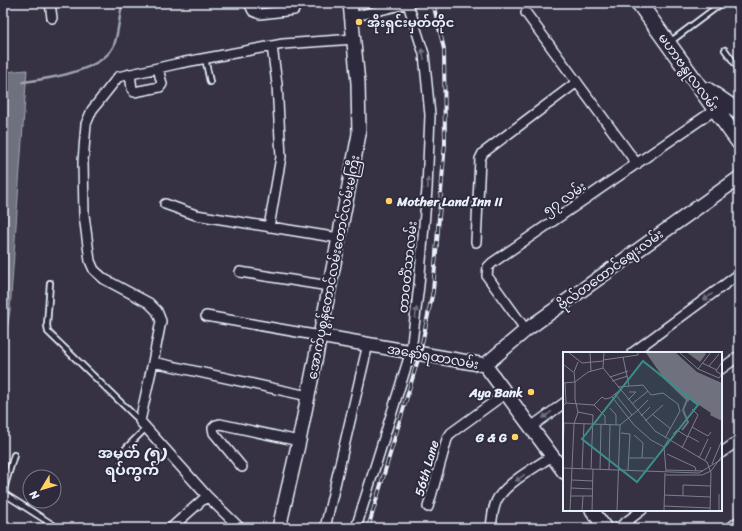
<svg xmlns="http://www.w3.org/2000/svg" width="742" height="531" font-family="Sriracha,'Noto Sans Myanmar',sans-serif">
<rect width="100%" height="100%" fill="#363244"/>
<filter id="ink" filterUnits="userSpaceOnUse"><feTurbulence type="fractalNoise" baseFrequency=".025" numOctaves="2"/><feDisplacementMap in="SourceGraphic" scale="8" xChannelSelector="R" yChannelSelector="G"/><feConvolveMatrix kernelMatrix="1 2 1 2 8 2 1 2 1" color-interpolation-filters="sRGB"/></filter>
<g filter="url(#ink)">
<path fill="#70717f" stroke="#a0a4af" d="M3 59 4 72 27 70 10 311 3 351Z"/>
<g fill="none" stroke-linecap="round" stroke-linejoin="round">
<path stroke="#a0a4af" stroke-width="2.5" d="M23 82C48 79 103 71 114 45 118 35 119 18 122 6L124 3"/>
<defs>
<path id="service" d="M670 42 722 3
M725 50 739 69
M205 58 210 82
M50 283 47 325 48 332 140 421
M126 448 146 428
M3 492 14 455
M3 493 58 528"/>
<path id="minor" d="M50 3 52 18
M249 3 253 11 260 14 294 10
M526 13 637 164
M352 17 409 3
M130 74 132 89 134 92 160 87 162 84 158 68
M165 204 196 215 339 238
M269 227 281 157 277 84 272 46
M476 242 480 159 483 153 577 82
M240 272 329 286
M206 316 320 336
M526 330 487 276 488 267 492 263 716 109
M632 353 739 274
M153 362 308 396
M721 369 739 356
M531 427 564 403
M721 453 739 440
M242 467 214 433 213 428 216 425 220 424 299 441
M428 507 447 439 451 433 506 393
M171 528 207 496
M240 528 207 496 140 421 153 362 161 321 157 311 149 303 104 279 94 270 90 261 84 215 83 162 86 124 92 110 118 77 180 63 283 44 354 39
M325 528 368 344
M356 528 411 351 419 285 427 189 430 115 424 54 408 4
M491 528C492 518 493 506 498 498 509 481 536 467 552 456
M618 528 642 510
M730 528 739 521"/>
<path id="secondary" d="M320 336 485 365 564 472
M485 365 526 330 739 178
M592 510 605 528
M279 528 299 441 320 336 359 134 358 83 350 3"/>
<path id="primary" d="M639 3 739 142
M707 90 739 112"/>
</defs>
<use href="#service" stroke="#e8f1f8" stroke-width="8"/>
<use href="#minor" stroke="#e8f1f8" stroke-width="12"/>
<use href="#secondary" stroke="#e8f1f8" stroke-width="16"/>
<use href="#primary" stroke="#e8f1f8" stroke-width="18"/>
<use href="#service" stroke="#2f2a3d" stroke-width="4.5"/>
<use href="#minor" stroke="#2f2a3d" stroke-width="9"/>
<use href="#secondary" stroke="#2f2a3d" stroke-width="13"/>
<use href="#primary" stroke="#2f2a3d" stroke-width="15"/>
<defs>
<path id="rail" d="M368 528 420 353 433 291 445 143 444 49 433 3"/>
</defs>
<use href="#rail" stroke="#e8f1f8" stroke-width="4"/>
<use href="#rail" stroke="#2f2a3d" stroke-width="2.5" stroke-dasharray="8" stroke-linecap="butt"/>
</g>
<defs><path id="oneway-solid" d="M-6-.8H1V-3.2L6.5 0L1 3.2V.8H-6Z"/></defs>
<g fill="#70707e">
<use href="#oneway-solid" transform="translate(423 54) rotate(-102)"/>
<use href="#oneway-solid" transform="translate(428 183) rotate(-88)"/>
<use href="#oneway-solid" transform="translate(708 297) rotate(144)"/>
<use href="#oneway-solid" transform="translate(416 313) rotate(-83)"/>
<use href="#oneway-solid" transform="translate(547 415) rotate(144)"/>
<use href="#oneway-solid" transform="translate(520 478) rotate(144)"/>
</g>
</g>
<g fill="#ffd166" stroke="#2f2a3d" stroke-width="1.5">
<circle cx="359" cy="22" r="4"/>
<circle cx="389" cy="201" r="4"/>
<circle cx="531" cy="392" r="4"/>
<circle cx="515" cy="437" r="4"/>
</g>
<g text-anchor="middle" stroke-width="4" stroke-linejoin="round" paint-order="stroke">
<g font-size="13" font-weight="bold" fill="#e8f1f8" stroke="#2f2a3d" text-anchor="start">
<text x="367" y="27">အိုးရှင်းမှတ်တိုင</text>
<text x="397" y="206">Mother Land Inn II</text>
<text x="523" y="397" text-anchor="end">Aya Bank</text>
<text x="507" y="442" text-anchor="end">G &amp; G</text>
</g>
<g font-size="13" fill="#e8f1f8" stroke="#2f2a3d">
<text transform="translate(689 72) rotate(54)" y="5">မဟာဗန္ဓုလလမ်း</text>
<text transform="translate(564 198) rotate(-34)" y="5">၅၇ လမ်း</text>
<text transform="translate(333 267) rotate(-79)" y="5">အောက်ပုစွန်တောင်လမ်းတောင်လမ်းမကြီး</text>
<text transform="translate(407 267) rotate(-84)" y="5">တာဝတိံသာလမ်း</text>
<text transform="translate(610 269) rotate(-36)" y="5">ဗိုလ်တထောင်ဈေးလမ်း</text>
<text transform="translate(433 356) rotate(10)" y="5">အနော်ရထာလမ်း</text>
<text transform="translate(426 468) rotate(-74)" y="5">56th Lane</text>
</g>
<g font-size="15" font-weight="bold" fill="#e8f1f8" stroke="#2f2a3d">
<text x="132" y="458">အမှတ် (၅)<tspan x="132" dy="17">ရပ်ကွက်</tspan></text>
</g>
</g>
<g transform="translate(563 352)">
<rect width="159" height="159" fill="#363244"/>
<path d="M80 0H112L134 20 159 31V69L147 63 148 61 127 47 125 50 102 28 83 1ZM123 0H141L143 2 137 10Z" fill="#70717f"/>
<path fill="none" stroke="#70717f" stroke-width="2" d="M119 78 125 70 120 58 124 48"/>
<path fill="none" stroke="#7d7e8c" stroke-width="1" d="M5 0 19 11 40 9M27 0 28 19M116 0 135 17 156 26 159 22M60 5 66 34M40 8 75 3V0M139 11 154 18M0 12 10 20M146 14 156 2M40 16 92 79 144 110 148 121 147 159M40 16 41 0M135 17 148 0M159 23 153 19 159 10M47 25 65 19M49 29 65 24M12 30 11 20 15 10M12 30 25 20 40 16M0 31 12 30M55 35 80 33 88 43 100 41 115 52 117 59 102 86M52 42 69 63M49 45 71 73 88 88 101 95M65 48 73 40H66M3 51 31 53 42 64V73M69 52 85 39M31 53 39 45 42 47 47 46 57 38M0 54 3 51 2 31M47 56 53 63V73M74 59 85 48M15 60 30 63 28 117M89 62 108 77M78 64 87 55M82 69 100 53M0 71 57 73 74 59M129 75 145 84 148 80M58 81 67 82 65 118M110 82 114 78 125 85M71 83 80 91 79 106M125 84 136 90M119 96 135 63 129 57M0 101 1 71M104 102 132 115 133 119M66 106H91M136 106 145 87M142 108 148 95M149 112 159 88M0 116 136 121 159 107M19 117 21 72M37 117 38 73M46 118 47 73M103 118 140 119M103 119 101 95 105 88M102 123H139L148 119 159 104M9 128 30 129M8 136 30 137M101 143 148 145M8 144H30M120 144V133L148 134M101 154 147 156M7 159 11 72 15 60 12 47V30M19 159 20 144M29 159 30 117M54 159 57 73M101 159 102 121M156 159V142"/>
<path fill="#3a8f8a" fill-opacity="0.15" stroke="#3a8f8a" stroke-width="2" d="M80 9 135 53 74 130 19 87Z"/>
<rect width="159" height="159" fill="none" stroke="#e8f1f8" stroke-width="2"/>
</g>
<rect width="742" height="531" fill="none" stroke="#2f2a3d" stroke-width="16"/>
<rect x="8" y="8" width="726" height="515" fill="none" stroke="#e8f1f8" stroke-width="1.5" filter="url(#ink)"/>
<g transform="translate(42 489) rotate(232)"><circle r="19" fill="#2f2a3d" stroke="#797a88"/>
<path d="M0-3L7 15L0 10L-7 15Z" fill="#ffd166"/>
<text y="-6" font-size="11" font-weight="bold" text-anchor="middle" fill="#e8f1f8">N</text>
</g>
</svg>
